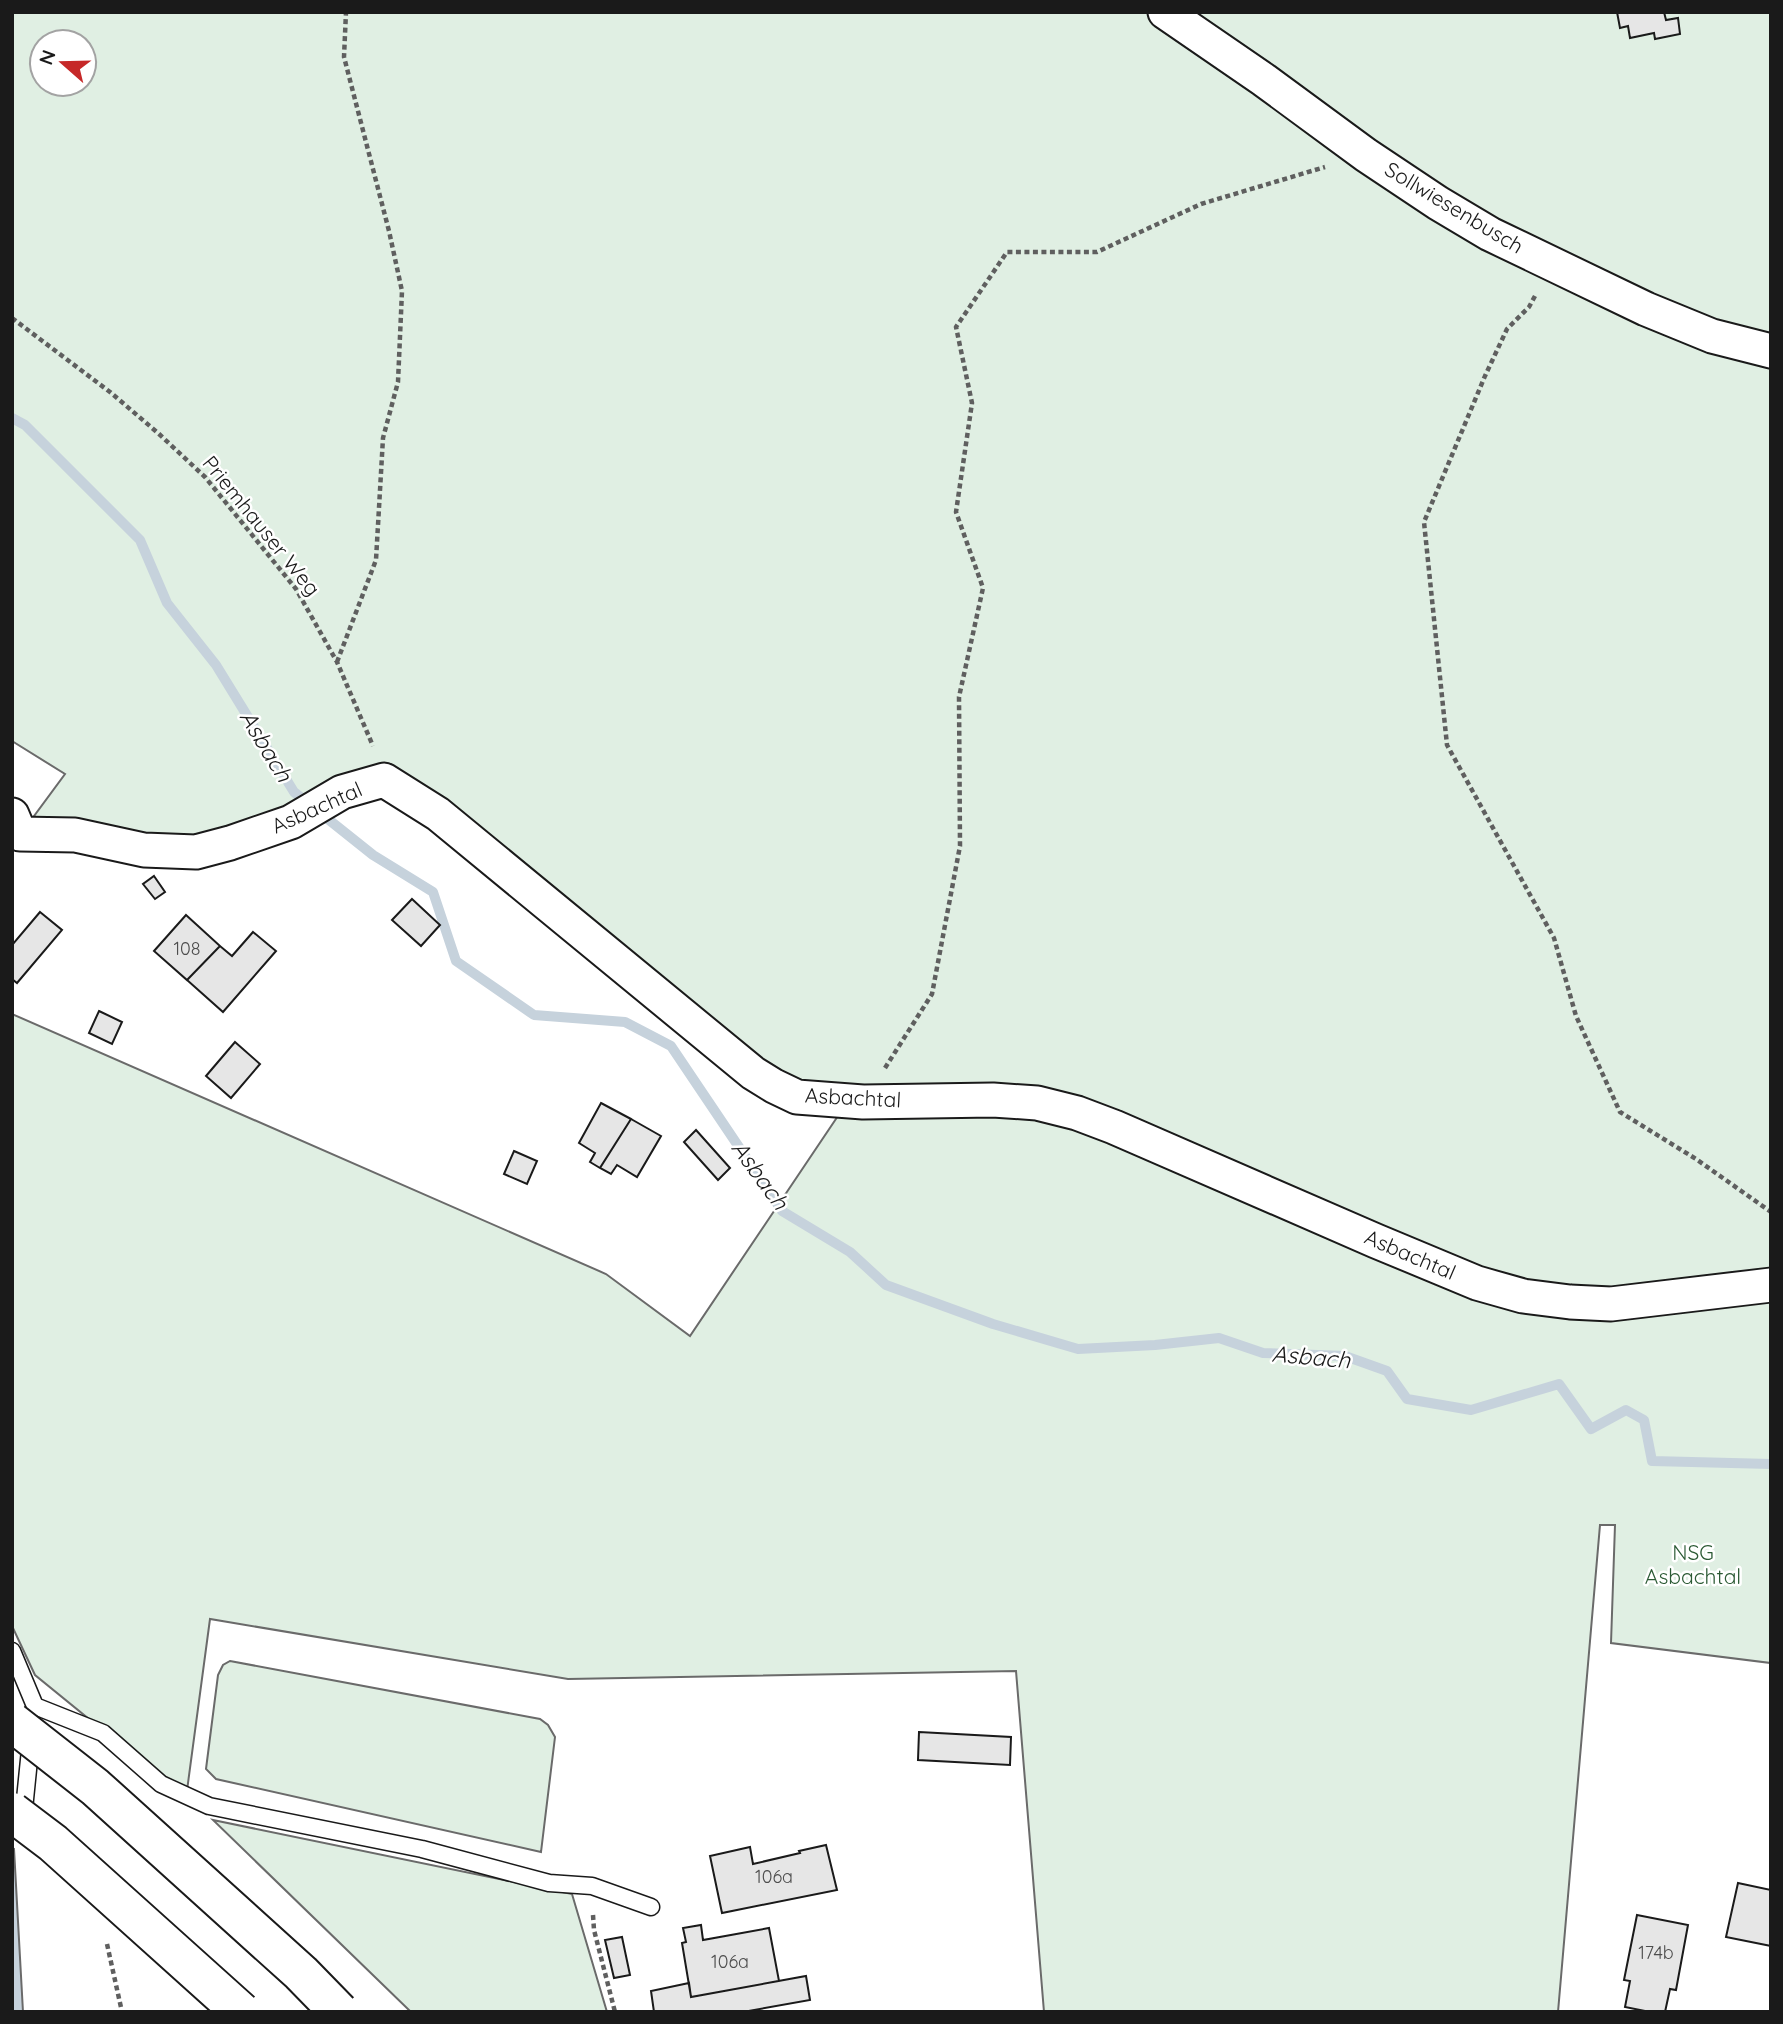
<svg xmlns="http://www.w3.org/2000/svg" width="1783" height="2024" font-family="Quicksand,sans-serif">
<rect width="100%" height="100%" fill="#fff"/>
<path fill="#e0efe3" stroke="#6a6a6a" stroke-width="2" fill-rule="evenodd" d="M12 12H1771V1663L1611 1643 1615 1525H1600L1558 2012H1044L1016 1671 568 1679 210 1619 186 1798 35 1675 12 1626V1014L606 1274 690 1336 846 1104 1116 1116 801 1089 388 774 199 847 26 827 65 774 12 741ZM42 42H84V84H42Z
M230 1661 540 1719 548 1725 555 1737 541 1852 216 1779 206 1769 218 1675 223 1665Z
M213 1820 572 1894 607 2012H411Z"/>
<path fill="#c6d2dc" stroke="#6a6a6a" stroke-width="2" d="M12 1848 14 1849 23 2012H12Z"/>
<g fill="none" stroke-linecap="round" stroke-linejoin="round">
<path stroke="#c6d2dc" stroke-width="10" d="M12 418 25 425 140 540 167 603 216 665 294 792 373 855 433 892 456 961 534 1015 625 1022 671 1046 782 1211 850 1252 886 1285 993 1324 1078 1349 1155 1345 1219 1338 1263 1353 1345 1356 1387 1371 1407 1399 1471 1410 1559 1384 1591 1429 1626 1410 1644 1420 1652 1461 1771 1464"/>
</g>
<path fill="#e6e6e6" stroke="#1a1a1a" stroke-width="2" d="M1617 12H1664L1666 20 1678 18 1680 34 1655 39 1654 33 1630 38 1628 26 1620 28Z
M154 876 165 892 155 899 143 884Z
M412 899 440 925 421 946 392 920Z
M40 912 62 930 17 983 12 979V945Z
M186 915 220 946 187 980 154 951Z
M253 932 276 951 223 1012 187 980 220 946 232 956Z
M99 1011 122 1022 112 1044 89 1033Z
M235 1042 260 1064 231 1098 206 1076Z
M601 1103 631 1119 600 1168 590 1162 595 1153 579 1143Z
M631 1119 661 1136 637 1177 617 1165 611 1174 600 1168Z
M696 1130 730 1168 718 1180 684 1142Z
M514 1151 537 1161 527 1184 504 1174Z
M919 1732 1011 1737 1010 1765 918 1760Z
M826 1845 837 1890 722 1913 710 1856 750 1847 753 1864 800 1853 799 1851Z
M1738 1883 1771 1890V1946L1726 1937Z
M1637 1915 1688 1925 1676 1990 1670 1989 1665 2012H1650L1625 2007 1630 1981 1624 1980Z
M701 1925 703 1940 769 1928 779 1981 691 1997 682 1943 686 1942 683 1928Z
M622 1937 630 1975 614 1978 605 1940Z
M806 1976 810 2000 743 2012H654L651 1991 689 1983 691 1997Z"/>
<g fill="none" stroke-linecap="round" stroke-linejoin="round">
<defs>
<path id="lane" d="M12 1651 35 1706 103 1733 161 1784 209 1806 422 1849 549 1883 592 1886 651 1907
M23 1819 31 1740"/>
<path id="street" d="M1165 12 1264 80 1366 155 1438 203 1490 234 1646 309 1712 336 1771 351
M12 815 20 834 75 835 144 850 196 852 230 843 291 822 342 792 384 780 438 814 753 1073 774 1086 797 1097 863 1102 993 1100 1037 1103 1077 1113 1114 1127 1376 1241 1477 1283 1523 1296 1570 1302 1611 1304 1771 1285"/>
</defs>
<use href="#lane" stroke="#1a1a1a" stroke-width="19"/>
<use href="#street" stroke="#1a1a1a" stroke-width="37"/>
<path stroke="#5f5f5f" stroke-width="4.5" stroke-dasharray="5 3.5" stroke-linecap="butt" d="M1535 296 1529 307 1507 329 1485 376 1424 522 1447 745 1554 938 1576 1016 1620 1112 1696 1159 1771 1212
M12 318 110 392 158 433 205 477 296 589 337 662 373 746
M337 662 376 560 383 438 398 382 402 291 389 231 344 57 346 12
M885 1068 932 994 960 846 959 697 983 588 956 512 972 403 956 327 1007 252H1097L1201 204 1325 167
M593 1915 594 1930 615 2012
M107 1944 122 2012"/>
<use href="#lane" stroke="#fff" stroke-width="16"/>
<use href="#street" stroke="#fff" stroke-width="33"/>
<defs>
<path id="highway-bridge" d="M12 1722 95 1787 301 1973 339 2012
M12 1812 53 1843 241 2012"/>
</defs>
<use href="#highway-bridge" stroke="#1a1a1a" stroke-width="42" stroke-linecap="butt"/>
<use href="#highway-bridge" stroke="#fff" stroke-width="38"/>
</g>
<g text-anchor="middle" stroke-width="5" stroke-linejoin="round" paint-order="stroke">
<g font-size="18" fill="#4d4d4d">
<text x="187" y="955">108</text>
<text x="774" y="1883">106a</text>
<text x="1656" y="1959">174b</text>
<text x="730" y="1968">106a</text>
</g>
<g font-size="21" fill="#1a1a1a" stroke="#fff">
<text transform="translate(1454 208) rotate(31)" y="7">Sollwiesenbusch</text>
<text transform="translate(261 526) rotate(51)" y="7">Priemhauser Weg</text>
<text transform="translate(317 808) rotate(-24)" y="7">Asbachtal</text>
<text transform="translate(853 1098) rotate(3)" y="7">Asbachtal</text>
<text transform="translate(1410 1255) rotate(23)" y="7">Asbachtal</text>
</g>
<g font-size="21" fill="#2b5a34" stroke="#fff">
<text x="1693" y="1560">NSG<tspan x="1693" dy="24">Asbachtal</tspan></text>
</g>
<g font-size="23" font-style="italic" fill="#1a1a1a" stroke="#fff">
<text transform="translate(266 746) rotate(59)" y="8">Asbach</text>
<text transform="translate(760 1175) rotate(54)" y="8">Asbach</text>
<text transform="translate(1311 1357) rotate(5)" y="8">Asbach</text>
</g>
</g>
<rect width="1783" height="2024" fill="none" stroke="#1a1a1a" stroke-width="28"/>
<g transform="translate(63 63) rotate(290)"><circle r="33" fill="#ffffff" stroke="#a3a3a3" stroke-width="2"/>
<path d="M0-5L12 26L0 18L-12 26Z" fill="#c62828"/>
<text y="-10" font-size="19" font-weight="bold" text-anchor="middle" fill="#1a1a1a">N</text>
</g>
</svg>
